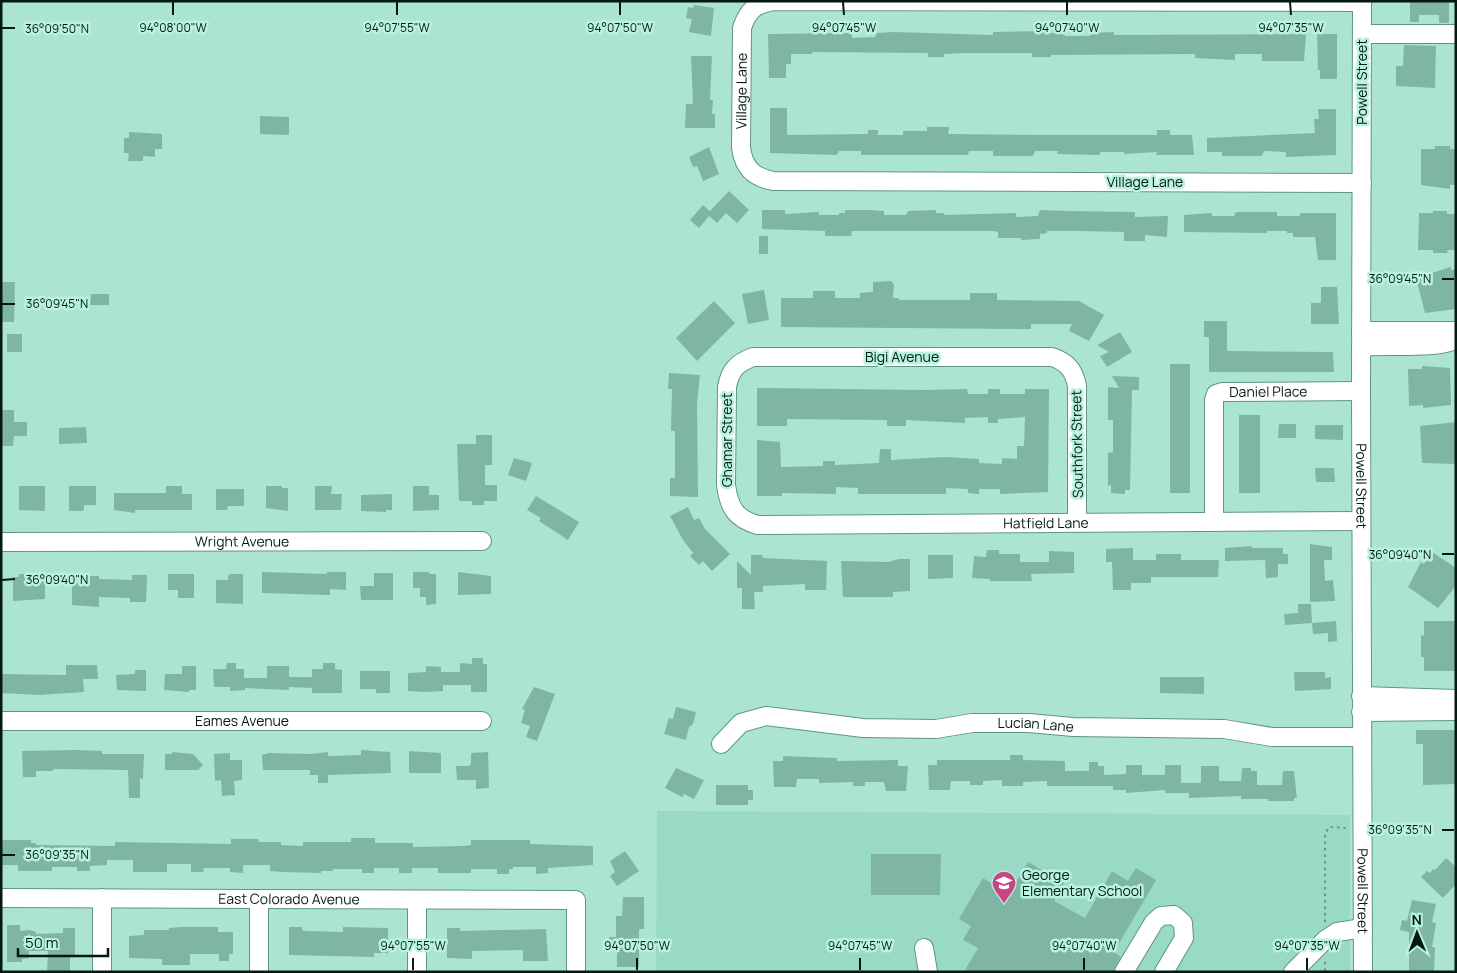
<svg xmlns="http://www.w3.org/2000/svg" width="1457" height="973" font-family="Manrope,sans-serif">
<rect width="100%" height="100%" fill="#ace4d4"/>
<path fill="#99dac7" d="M657 811 1350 815V972H656Z"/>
<path fill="#7fb5a5" d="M1410 1H1449V23H1439V15H1419V22H1410Z
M694 5 714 8 711 36 689 32 692 19 686 18 688 7 693 8Z
M1048 31V33H1065V36H1090V33L1114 32V35L1306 34 1304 61H1262V54H1235V60L1195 58V54L1051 55V57H1032V53H967L944 54V57H928V53L812 52V54H791V64H786V78H769L768 34 852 33V38L875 37 877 33 894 32 993 35V32Z
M1317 34H1337V79H1320V70H1318Z
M1404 45 1436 46 1435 88 1396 86V66H1403Z
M691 56H712L710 100H713L712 114H715V128H685L686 104H693Z
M770 108H787V135L868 134V130H878V135H903V131H927V127H949L948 134 1042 135H1157V130H1170V135H1192L1194 155H1156L1157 152 1124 154V152H1101L1099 155 1057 154 1058 151H1035L1033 156H993V151H969L968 155H861V151H839L837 155 770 153Z
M1318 109H1336V155L1286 157V152L1264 151 1262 156H1222V152H1207V138L1315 133 1314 119H1319Z
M260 116 289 117V135L260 134Z
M129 132 162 134V149H155V157L143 156V161H128L129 153H124V138H129Z
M1435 146H1450V149H1456V185H1450V189L1421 185V149H1435Z
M709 147 719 174 703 181 697 166 693 167 689 157Z
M729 191 749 210 737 223 726 213 717 223 709 216 699 228 690 220 703 205 710 211Z
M762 210H785V214L819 212V215H839V213H845V210H870L884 211V215H906L908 211 936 210V213H944V215L1016 213V217L1038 216 1040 210 1066 211 1135 212V217L1168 216 1167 237 1145 235V241H1124V232L1079 231H1047V233L1040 234V239L1021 240V238H998V232L993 231H852L851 236H825V231L762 229Z
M1433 211H1447V214H1456V250H1447L1448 253H1433V250H1418L1419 213H1433Z
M1236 212H1277V216H1299L1301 213H1336V260H1318L1315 237H1293V233H1287V231H1267V233L1184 232V215L1212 213V216H1234Z
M759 236H768V254H759Z
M1451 267V270L1456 269V309L1425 313 1416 278Z
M891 281 894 285 893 298H899V300H970V293H997V300L1079 301 1104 315 1089 341 1069 331 1072 324H1031V329L781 327V298H813V291H835V298H860V293L873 292V282Z
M1 282H15L14 322H1Z
M1321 287H1337L1339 324H1311V303H1321Z
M764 290 769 320 748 324 742 294Z
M91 294H109V305H90Z
M714 301 735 323 697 361 676 338Z
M1204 321H1227V351L1333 352 1334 372H1209V337H1204Z
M1120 332 1132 352 1107 367 1100 356 1109 352 1097 345Z
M7 334H22V352H7Z
M1170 364H1190V493H1170Z
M1422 366 1450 368 1451 405 1423 408V405L1409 406 1408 369H1422Z
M669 373 700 375 697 404 698 497 670 496V478H675V431H671L672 389H668Z
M1112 376 1139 377V390H1132L1130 490H1125V494L1111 493V485L1108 486V453L1113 452V420H1108V387L1119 388Z
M757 388 925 390 967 389 968 394H988V389H1000V394H1025V389H1049L1048 492 1000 494V489H979V494L968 493V489L946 488V494H858V488L836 487V494L782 493V496H757V440L780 442 781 467 823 466V461H835V465L879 463 880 449H891V460L945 457 979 459V463L1002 464V458L1017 459V446H1024L1025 417 998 419V423H988V417L965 418V423L906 420V426H887V420L787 419V426H757Z
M1 410H14V422H27V436H14L13 446H1Z
M1239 415H1260V493H1239Z
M1456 422V464L1422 463 1420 426Z
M1279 424H1296V438H1278Z
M1315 425H1343V440L1315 439Z
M86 427 87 443 59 444V428Z
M476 435H492V465H485V485H497V501H484V505H472V501H459L457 444H476Z
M514 458 532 463 526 481 508 475Z
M1315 468H1334L1335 482H1316Z
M19 486H45V511L19 510Z
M69 486H96V505H84V510L81 511H69Z
M166 486H182V494H192V510H135V513L114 510V493H166Z
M266 486H282V488H288V511L266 508Z
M315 486H332L331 494H342L341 510H315Z
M413 486H429V495H439V510L413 511Z
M216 489H244V506H228L227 510H216Z
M392 494V510H386V512L361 511V495Z
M536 496 579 522 568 540 539 521 541 518 527 510Z
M688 507 694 520 699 518 705 529 730 554 712 571 703 561 699 565 690 556 693 553 683 540 670 516Z
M1310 544 1332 547V560H1324L1325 581 1333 580 1335 601 1310 602Z
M1251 546 1252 548H1283V554H1288V564H1278V577L1266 578 1265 560 1225 561V548Z
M1133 548V560H1156V554H1181V560H1219L1218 577H1151V583H1131V590H1113L1112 562H1106V549Z
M987 550H999V554H1020V562H1049V551L1074 552V573L1031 574 1032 581H990V579L972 578 974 556 986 557Z
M1432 552 1456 568V586L1438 608 1408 587 1421 562 1424 564Z
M751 555H762L763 558 827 561 826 590H805V584L763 586V592H754L755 609H742V588H737V561L751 575Z
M928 555H953V578L928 579Z
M899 559H910V591L893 592V597H843L841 561 888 562Z
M262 572 327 574V572H346V590L330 589V595L262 593Z
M413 572H429V574H436V604L426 605V597H420V588H413Z
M458 572 491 576V594L458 595Z
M374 573H393V600H361L360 586H374Z
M19 574H45V599L13 601V577H19Z
M168 574H194V598H178V590H168Z
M231 574H243V604L216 603V580H228V575Z
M132 575H147L146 602H130V598L99 597V607L72 605V583H85V576H99V579L132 580Z
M1298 604H1311L1312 623 1285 625 1284 614 1298 613Z
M1336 621 1337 641 1328 642V633L1313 634 1312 623Z
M1424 621H1456V671H1424V657H1421V635L1424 636Z
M472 658H483V664H487V692H471V685H443V691L426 692 408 691V673L426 672V666L441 667V672H460V663L472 664Z
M227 663H236V669H244V678H267V666H289V677H312V669H323V663H335V669L342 670V693H312V688L289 687V690L245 688V690L230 691V687H214L213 669H226Z
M66 665H97L98 679H83L84 692 39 695 1 693V674L66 675Z
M182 666H196V690H189V692L164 690 165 674H182Z
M135 670H146V691L117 690 116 675 135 674Z
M360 671H390V693H376V689H360Z
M1294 672H1325V678L1331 677V689L1295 691Z
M1160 677H1204V694L1160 693Z
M534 687 555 694 537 741 526 737 530 726 521 723 525 710 522 709Z
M676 707 696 712 693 724 689 727 686 740 664 734 669 718 673 719Z
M1416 730H1456V784L1423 785V744H1416Z
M78 750 102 751V754H144L143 779 140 778V798H129L128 770 53 769V771H36V777H23L22 751Z
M361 750 390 752 391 773 328 775V783H318V775H310V770H263L262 755 269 753 310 754 328 752V756L361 755Z
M409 751 441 753V773H409Z
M172 752 193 754 203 765 198 770H165V754H172Z
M488 752 489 788 476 789V780H457L456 766H469L471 764V753Z
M230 753V760H242V780L234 781 235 795 222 796 221 780 215 781 214 754Z
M1010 755H1023V760L1065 761V771H1089V762H1098V766H1104V775L1126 774V765H1142V775H1165V765H1181V783H1201V766H1219V781H1241L1242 768H1251V771H1257V785H1282L1283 771H1294L1297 798H1294V801H1268V799H1241V796L1189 798V793H1165V790L1126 793V790H1113V786H1047V781L1023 782V786H1002V780L983 781V785H970V781H951L950 790H929L928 765H937V760H1010Z
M783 756 837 758V761L898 760V766H908L906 791H886L884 782H865V786H853V782L819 783V779H797L796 787H774L773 761H783Z
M676 768 704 780 694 799 684 794 682 797 665 788Z
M716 785H748V790H753V800H748V805H716Z
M351 838H375V843H413V847L464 846 471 845V840H530V844L593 846V865L548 868V873L536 874V867H513V869H509V874H497V869H471V873H438V868H412V873H399V868H374V873H362V869H333V871H321V873L283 872 270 871V865H243V873L230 872V868H204L203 872H191V864H167V872H133V860H107V865L90 866V871H77V867H52V871H18V865H1V840H31V843H36V845L115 846V842L231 844V839H258L259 842H281V845L303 846V842H351Z
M625 851 639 871 617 886 610 876 615 872 610 861Z
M871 854H941L940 895H871Z
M1446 858 1456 867V884L1443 898 1421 877 1427 871 1430 873 1433 869 1435 870Z
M1028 862 1064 883 1054 901 1085 918 1112 871 1128 881 1136 868 1156 880 1114 952 1121 957 1113 972H964L978 948 963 940 971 926 959 919 983 878 1009 894Z
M623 897H644V929H639V967H617V950H609V937H616V916H622Z
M1412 900 1436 904 1432 922 1436 923 1432 947H1435L1434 972H1409V932L1400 930 1402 920 1407 921Z
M7 925H20V931L30 930 36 932V934L63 933V928H75V957H70V972H47L48 951H29V958L22 959V962H7Z
M181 927H218V932H233V954H229V961H219V954H190V965H162V959L129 958V936L144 935V930H169V928Z
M289 927H302V930L306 931 343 932V927L388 928V953H374V957L289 955Z
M447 928H460V931L546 929 548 961H523V950L472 951V959L447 958Z"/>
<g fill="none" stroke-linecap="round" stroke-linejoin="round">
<defs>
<g id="minor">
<path id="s1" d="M1362 1 1361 391 1363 972"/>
<path d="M1362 34H1456"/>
<path id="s2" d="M1362 183 773 181C753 177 744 168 741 148L742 28C748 10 755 4 774 1L1362 2"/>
<path d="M1361 331H1456"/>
<path d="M1361 347C1383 344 1439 350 1456 339"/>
<path id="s3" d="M1214 522V400L1216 394 1222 392 1361 391"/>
<path id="s4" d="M1077 523V386C1074 370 1067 362 1052 357H753C737 363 730 370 727 387L726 485C729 508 736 519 758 525L1361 521"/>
<path id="s5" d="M1 542 482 541"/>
<path d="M1361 696 1456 699"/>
<path d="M1361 712 1456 711"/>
<path id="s6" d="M1 721H482"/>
<path id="s7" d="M721 744 741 723 766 716 863 728 936 729 972 723H1029L1073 727 1224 729 1272 737H1362"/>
<path id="s8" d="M1 898 576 900V972"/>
<path d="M102 898V972"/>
<path d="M924 948 928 972"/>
<path d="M259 972V899"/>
<path d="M417 972V900"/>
<path d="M1124 972 1154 922 1161 916 1174 915 1183 923 1184 938 1164 972"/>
<path d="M1293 972 1325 940 1337 932 1363 928"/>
</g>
</defs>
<use href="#minor" stroke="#5f9586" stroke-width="20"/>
<path stroke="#6a9589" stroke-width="2" stroke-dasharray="2.5 4" stroke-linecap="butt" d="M1325 922V834L1329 827 1348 828
M1325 962V972"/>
<use href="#minor" stroke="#fff" stroke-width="18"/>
</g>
<path fill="none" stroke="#041914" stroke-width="2" d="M173 2V15M397 2V15M620 2V15M843 2 844 15M1067 2V15M1290 2 1291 15M2 28H15M1442 279H1454M2 304H15M1442 554H1454M2 580 15 579M1442 830H1454M2 855H15M413 958V970M637 958V970M860 958V970M1084 958V970M1307 958V970"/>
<defs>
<symbol id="school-pin" viewBox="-11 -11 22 30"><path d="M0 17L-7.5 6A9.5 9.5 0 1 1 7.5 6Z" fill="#ca4484" stroke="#b9f2e1"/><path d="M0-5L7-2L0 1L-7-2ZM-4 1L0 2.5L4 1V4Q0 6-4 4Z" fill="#fff"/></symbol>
</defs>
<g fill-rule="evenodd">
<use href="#school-pin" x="990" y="869" width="28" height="38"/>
</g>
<g text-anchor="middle" stroke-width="5" stroke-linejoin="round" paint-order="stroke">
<g font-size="14" fill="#041914" stroke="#b9f2e1">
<text transform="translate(1362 82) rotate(-90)" y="5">Powell Street</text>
<text dy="5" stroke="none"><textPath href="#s2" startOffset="696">Village Lane</textPath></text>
<text x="1145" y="187">Village Lane</text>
<text x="902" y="362">Bigi Avenue</text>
<text dy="5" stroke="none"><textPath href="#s3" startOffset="181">Daniel Place</textPath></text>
<text transform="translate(727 440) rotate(-90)" y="5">Ghamar Street</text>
<text transform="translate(1077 444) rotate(-91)" y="5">Southfork Street</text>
<text dy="5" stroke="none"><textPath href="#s1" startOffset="485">Powell Street</textPath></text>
<text dy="5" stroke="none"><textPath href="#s4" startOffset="960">Hatfield Lane</textPath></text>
<text dy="5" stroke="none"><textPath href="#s5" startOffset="241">Wright Avenue</textPath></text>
<text dy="5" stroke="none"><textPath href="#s6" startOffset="241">Eames Avenue</textPath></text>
<text dy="5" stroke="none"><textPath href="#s7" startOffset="326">Lucian Lane</textPath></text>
<text dy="5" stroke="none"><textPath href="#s1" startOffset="890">Powell Street</textPath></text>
<text dy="5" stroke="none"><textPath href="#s8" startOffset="288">East Colorado Avenue</textPath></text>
</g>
<g font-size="14" fill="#041914" stroke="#b9f2e1" text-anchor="start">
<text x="1022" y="880">George<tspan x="1022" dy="16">Elementary School</tspan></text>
</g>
</g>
<g font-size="12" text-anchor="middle" fill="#041914" stroke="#b9f2e1" stroke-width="5" stroke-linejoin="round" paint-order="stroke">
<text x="173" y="32">94°08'00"W</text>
<text x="397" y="32">94°07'55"W</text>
<text x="620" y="32">94°07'50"W</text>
<text x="844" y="32">94°07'45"W</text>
<text x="1067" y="32">94°07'40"W</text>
<text x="1291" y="32">94°07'35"W</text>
<text x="57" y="33">36°09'50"N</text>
<text x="1400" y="283">36°09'45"N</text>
<text x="57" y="308">36°09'45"N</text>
<text x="1400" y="559">36°09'40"N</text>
<text x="57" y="584">36°09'40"N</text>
<text x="1400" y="834">36°09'35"N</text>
<text x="57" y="859">36°09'35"N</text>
<text x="413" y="950">94°07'55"W</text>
<text x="637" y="950">94°07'50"W</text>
<text x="860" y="950">94°07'45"W</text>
<text x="1084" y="950">94°07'40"W</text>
<text x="1307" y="950">94°07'35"W</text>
</g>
<rect width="1457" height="973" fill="none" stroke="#041914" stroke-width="5"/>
<g transform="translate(1417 933) rotate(359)" stroke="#b9f2e1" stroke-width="4" paint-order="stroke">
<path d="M0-4L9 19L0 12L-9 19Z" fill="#041914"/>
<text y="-8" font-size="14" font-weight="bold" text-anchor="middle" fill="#041914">N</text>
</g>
<path d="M18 948v8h90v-8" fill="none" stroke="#041914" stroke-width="2.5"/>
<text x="25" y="948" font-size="15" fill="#041914" stroke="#b9f2e1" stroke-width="4" paint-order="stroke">50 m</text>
</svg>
